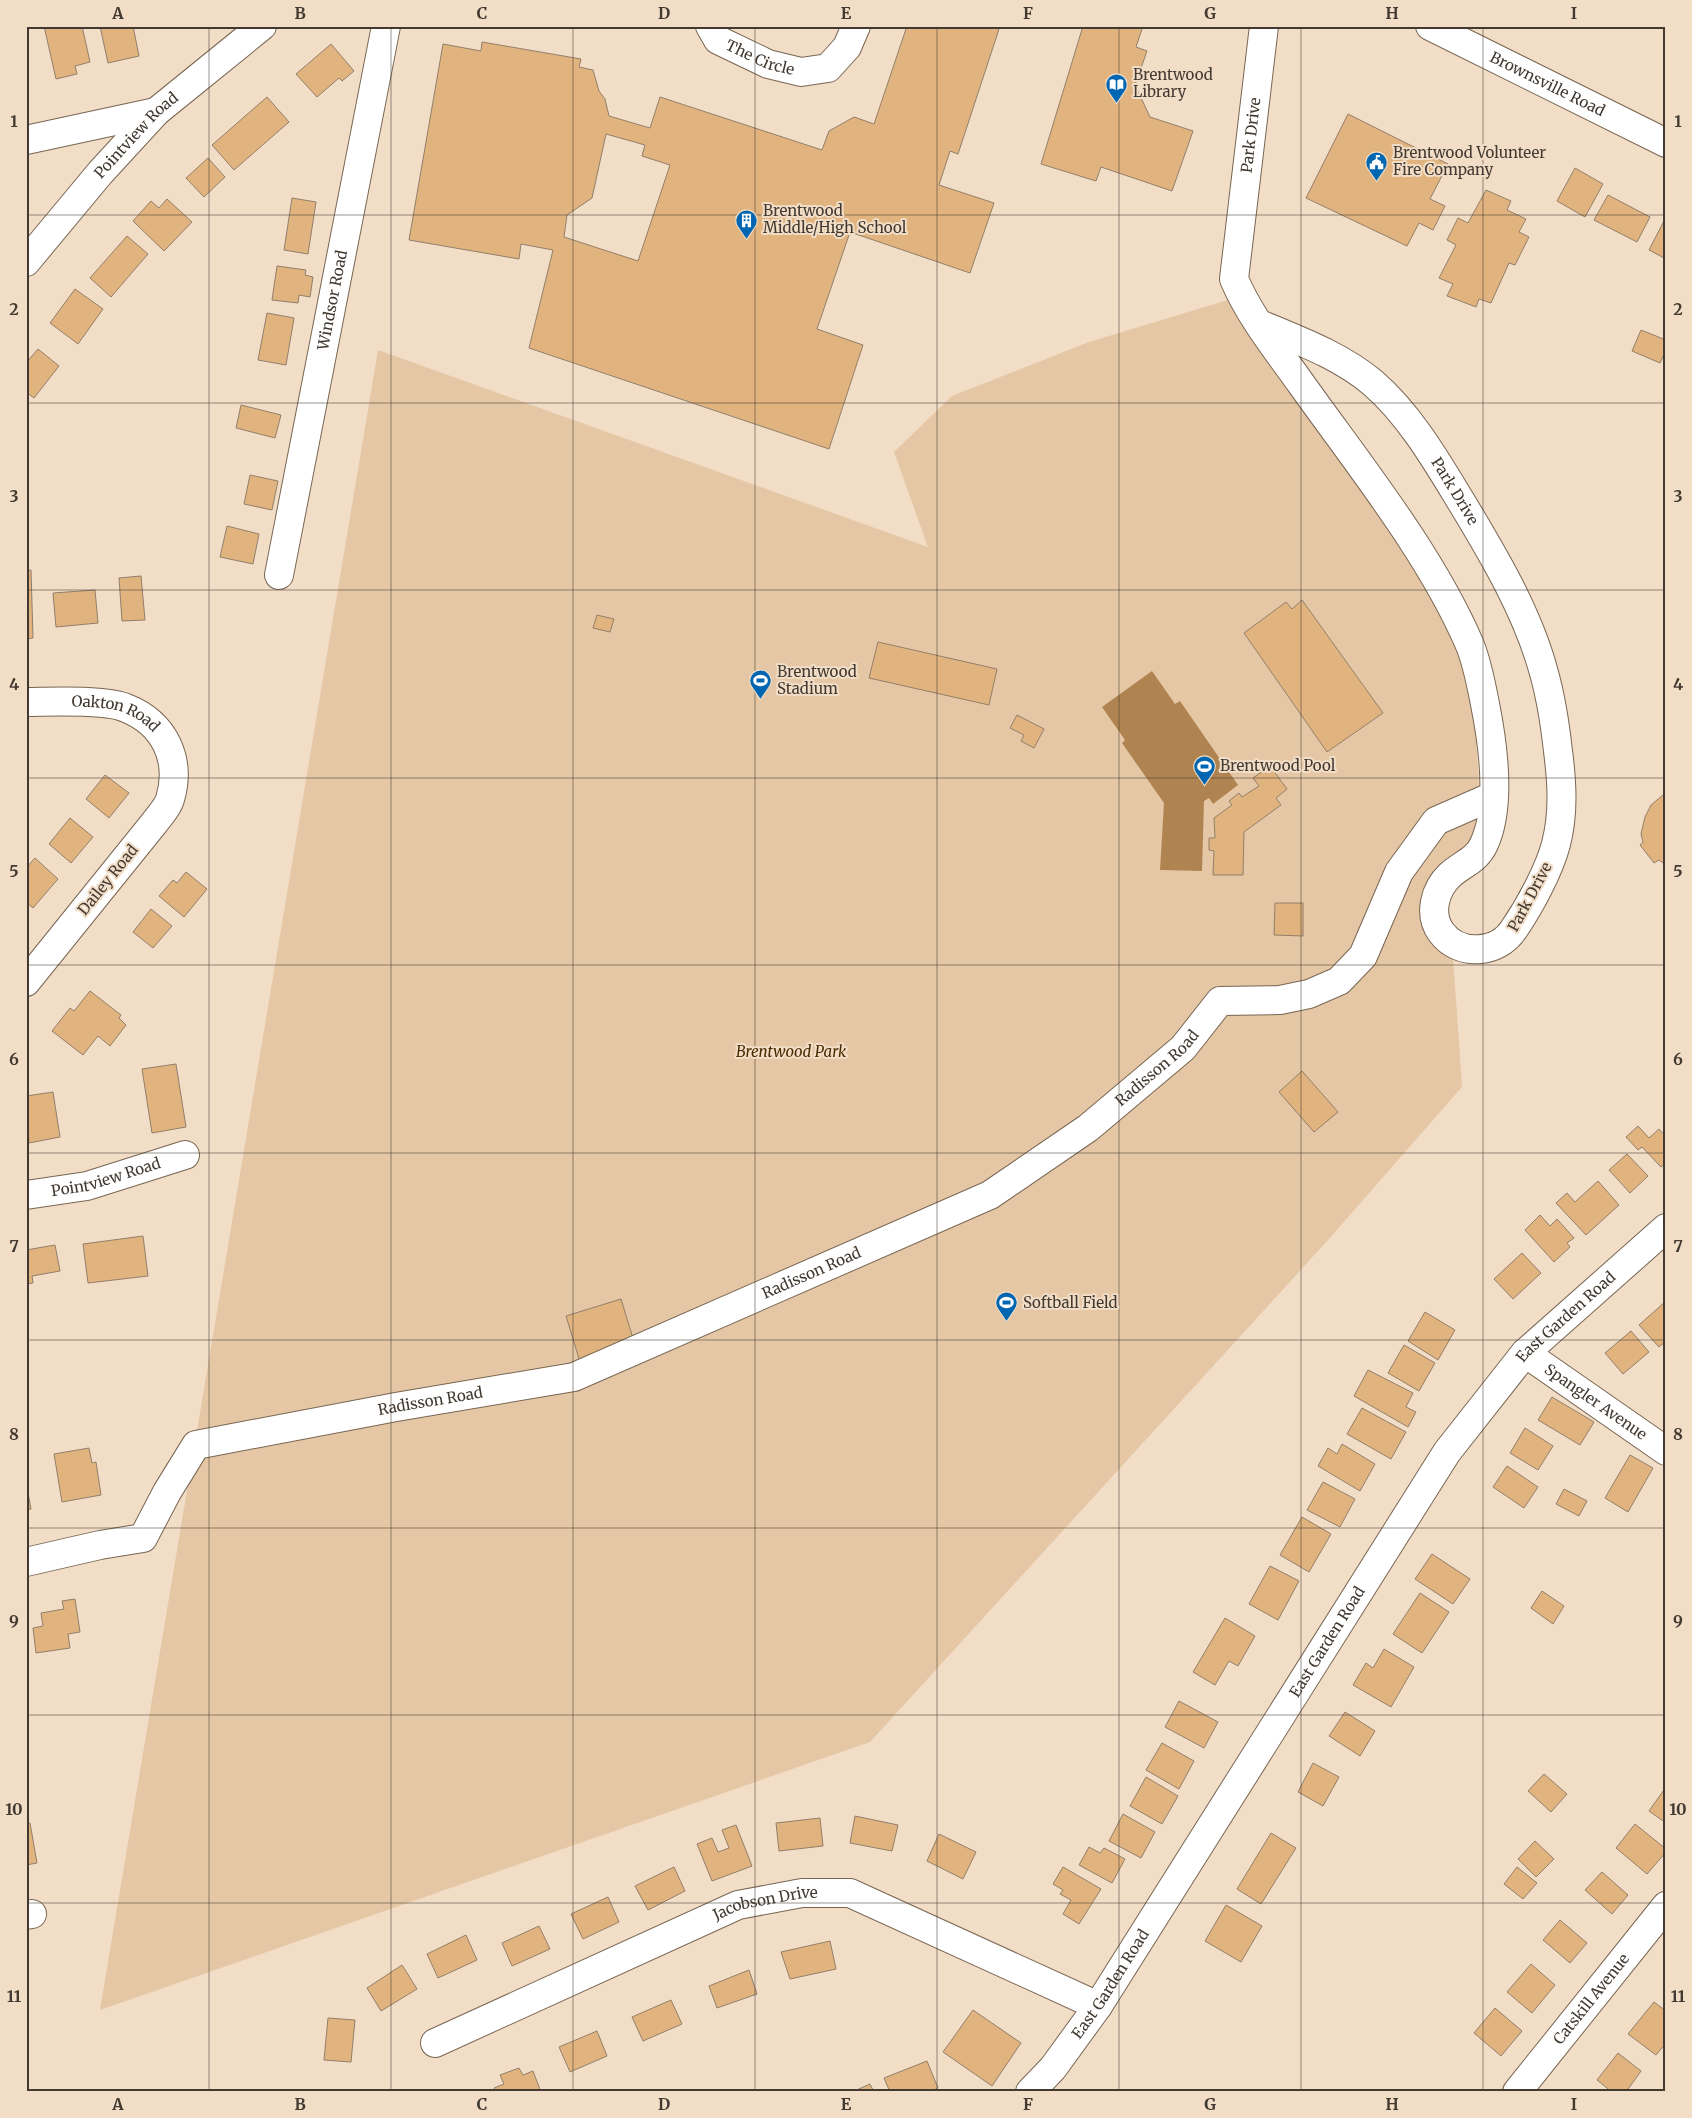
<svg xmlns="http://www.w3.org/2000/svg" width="1692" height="2118" font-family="Merriweather,serif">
<rect width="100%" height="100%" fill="#f2ddc7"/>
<path fill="#e5c7a6" d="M1241 296 1470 646 1483 847 1437 893 1452 943 1462 1087 1329 1239 870 1742 100 2010 378 350 928 547 894 452 952 396 1089 342Z"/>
<path fill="#af8450" d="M1152 671 1175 704 1180 701 1238 785 1213 804 1209 798 1204 801 1202 871 1160 870 1164 803 1122 743 1125 740 1102 707Z"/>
<path fill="#e1b47f" stroke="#927f6a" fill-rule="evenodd" d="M44 26H82L90 62 75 66 77 74 56 79Z
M100 26H133L139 56 108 63Z
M907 26H1000L958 154 950 151 939 185 994 203 970 273 850 232 817 329 863 345 829 449 529 348 553 250 521 244 519 259 409 240 443 44 481 51 482 42 581 59 579 67 593 70 599 91 605 99 609 116 650 128 660 97 822 150 829 131 854 117 874 124ZM606 134 645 145 642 156 670 165 638 261 564 237 567 215 592 198Z
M1083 26H1143L1136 47 1147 51 1135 85 1150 117 1193 131 1172 191 1101 167 1096 181 1041 164Z
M331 44 354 71 342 81 339 78 317 97 296 74Z
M267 97 289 122 234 170 212 145Z
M1348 114 1448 164 1430 199 1445 206 1433 230 1419 223 1407 246 1306 198Z
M208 158 225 177 204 197 186 178Z
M1575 168 1603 184 1585 217 1557 201Z
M1486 190 1511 201 1507 210 1526 219 1519 232 1529 237 1515 265 1509 263 1491 303 1479 299 1476 307 1447 296 1453 284 1439 278 1456 245 1447 240 1458 218 1468 223Z
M1608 195 1650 217 1637 242 1594 220Z
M292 198 316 202 308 254 284 250Z
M167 199 192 222 164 251 133 221 151 201 159 208Z
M1666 217V259L1649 250Z
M127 236 148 254 111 297 90 278Z
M277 266 306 270 305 275 313 277 310 297 299 295 298 303 272 300Z
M75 289 103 309 78 344 50 323Z
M267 313 294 318 286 365 258 360Z
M1641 330 1666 340V350L1660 363 1632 351Z
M38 349 59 366 34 398 26 392V363Z
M241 405 281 415 275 438 236 428Z
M250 475 278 481 272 510 244 504Z
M227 526 259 534 253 564 220 557Z
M26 570H31L33 638 26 639Z
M141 576 145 620 122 621 119 578Z
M95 590 98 623 56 627 53 593Z
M1302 600 1383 713 1327 752 1244 633 1286 602 1292 609Z
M597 615 614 619 610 632 593 628Z
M878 642 997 669 989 705 869 678Z
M1017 715 1044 729 1034 748 1021 741 1024 735 1010 728Z
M1270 766 1287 789 1276 798 1281 805 1244 832 1243 875H1213L1214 851 1209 850V838H1215L1214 818 1232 805 1229 801 1239 793 1242 797 1259 786 1253 778Z
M105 775 129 793 109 818 86 799Z
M1663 795H1666V865L1659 860 1654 863 1640 845 1643 842 1641 834 1645 817 1651 805Z
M70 818 93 837 71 863 49 844Z
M35 858 58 879 33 908 26 902V868Z
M186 872 207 889 184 917 159 896 173 880 177 883Z
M1275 903H1303V936L1274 935Z
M151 909 172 926 153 948 133 932Z
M90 991 121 1015 119 1018 126 1025 110 1046 98 1036 83 1055 52 1031 70 1008 74 1011Z
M176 1064 186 1127 152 1133 142 1069Z
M1302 1071 1338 1112 1314 1132 1279 1092Z
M53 1092 60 1137 29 1143 26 1096Z
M1638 1126 1649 1138 1659 1129 1666 1137V1163L1661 1167 1642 1147 1638 1150 1626 1137Z
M1627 1154 1648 1176 1630 1193 1609 1170Z
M1598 1181 1619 1205 1586 1235 1556 1203 1567 1193 1575 1202Z
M1540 1215 1550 1226 1557 1219 1574 1238 1567 1243 1570 1247 1554 1262 1525 1230Z
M143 1236 148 1276 88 1283 83 1244Z
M55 1245 60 1271 32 1276 33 1283 26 1284V1250Z
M1522 1253 1541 1273 1513 1299 1494 1279Z
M621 1299 635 1345 580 1362 566 1316Z
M1666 1301V1341L1659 1347 1639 1325Z
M1425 1312 1455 1330 1438 1360 1408 1341Z
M1631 1331 1649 1352 1623 1374 1605 1353Z
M1404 1345 1435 1363 1419 1391 1388 1373Z
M1368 1370 1413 1393 1406 1407 1416 1412 1408 1427 1354 1396Z
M1552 1397 1594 1422 1580 1445 1538 1420Z
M1362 1408 1406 1432 1391 1459 1347 1434Z
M1525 1428 1553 1446 1538 1470 1510 1453Z
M1342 1444 1375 1464 1360 1491 1318 1466 1328 1448 1337 1454Z
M89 1448 92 1463 96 1462 101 1495 62 1502 54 1454Z
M1630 1455 1653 1468 1628 1512 1605 1498Z
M1507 1466 1538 1487 1524 1508 1493 1487Z
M26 1482 31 1509 26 1510Z
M1323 1482 1355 1499 1340 1527 1307 1510Z
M1564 1489 1587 1501 1579 1516 1556 1504Z
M1302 1517 1331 1534 1309 1572 1280 1555Z
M1432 1554 1470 1579 1453 1604 1415 1579Z
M1270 1566 1299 1581 1278 1620 1249 1604Z
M1542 1591 1564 1606 1553 1624 1531 1608Z
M1420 1593 1449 1612 1422 1653 1393 1634Z
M75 1599 80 1632 68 1634 70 1648 36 1653 33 1628 43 1626 41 1613 64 1609 62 1601Z
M1225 1618 1255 1636 1238 1666 1229 1661 1215 1685 1193 1672Z
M1384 1649 1414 1667 1391 1707 1353 1685 1366 1663 1373 1668Z
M1179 1701 1218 1722 1204 1748 1165 1727Z
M1345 1712 1375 1731 1360 1756 1329 1736Z
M1162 1743 1194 1761 1179 1789 1146 1770Z
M1313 1763 1339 1777 1323 1806 1298 1792Z
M1544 1774 1567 1794 1551 1812 1528 1791Z
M1146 1777 1178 1796 1162 1824 1130 1806Z
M1666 1787V1823L1649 1811Z
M1123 1814 1155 1832 1141 1858 1109 1841Z
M855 1816 898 1825 892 1851 850 1843Z
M820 1818 823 1846 779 1851 776 1823Z
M30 1823 37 1863 26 1865V1824Z
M1635 1824 1666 1849V1852L1647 1874 1616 1848Z
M736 1825 752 1866 712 1881 697 1844 712 1838 718 1852 729 1848 722 1830Z
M1271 1833 1296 1848 1261 1904 1237 1889Z
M939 1834 976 1852 963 1879 927 1861Z
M1535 1841 1554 1859 1536 1877 1518 1859Z
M1089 1847 1100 1853 1104 1848 1125 1859 1112 1883 1079 1865Z
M674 1867 685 1891 648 1910 635 1886Z
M1063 1867 1101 1889 1079 1924 1063 1914 1071 1900 1060 1894 1063 1890 1053 1884Z
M1517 1867 1537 1883 1523 1899 1504 1884Z
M1602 1872 1628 1895 1612 1914 1585 1890Z
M608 1897 619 1922 583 1939 571 1914Z
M1226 1905 1262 1926 1241 1962 1205 1941Z
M1560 1920 1587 1943 1570 1963 1543 1940Z
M539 1926 550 1949 512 1966 502 1943Z
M466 1935 477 1960 438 1978 427 1954Z
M830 1941 836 1969 790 1979 781 1952Z
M1531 1964 1555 1985 1532 2013 1507 1992Z
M402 1965 417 1989 381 2011 367 1988Z
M749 1970 757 1994 717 2008 709 1986Z
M671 2000 682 2024 643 2041 632 2017Z
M1654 2002 1666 2011V2043L1656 2055 1628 2034Z
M1495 2008 1522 2031 1501 2056 1474 2033Z
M973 2010 1021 2043 992 2086 943 2052Z
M328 2018 355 2020 351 2062 324 2060Z
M597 2031 607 2056 570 2072 559 2047Z
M1618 2053 1641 2071 1626 2092H1612L1597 2080Z
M927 2061 938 2088 929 2092H890L884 2078Z
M519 2068 523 2075 533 2071 541 2092H495L494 2088 504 2084 500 2075Z
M870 2084 874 2092H852Z"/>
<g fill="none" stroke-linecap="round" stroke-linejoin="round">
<defs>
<g id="minor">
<path id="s1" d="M710 26 718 40 768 64 801 72 828 68 847 47 856 26"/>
<path d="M26 140 156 112"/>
<path id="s2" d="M26 262 100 173 156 112 262 26"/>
<path id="s3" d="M1262 325C1300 341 1341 356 1373 383 1410 415 1437 462 1462 503 1494 556 1528 613 1544 673 1551 698 1555 724 1558 751 1562 782 1564 813 1556 844 1549 871 1529 907 1514 929 1498 954 1459 957 1441 932 1428 914 1435 889 1450 875 1462 864 1477 860 1484 844 1502 805 1493 744 1485 704 1481 684 1477 661 1469 643 1430 553 1359 465 1302 385 1278 351 1250 317 1234 279L1264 26"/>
<path id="s4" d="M279 575 386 26"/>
<path id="s5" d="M26 702C50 702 106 699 126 708 164 723 182 759 170 799 168 807 160 815 155 822L26 982"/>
<path id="s6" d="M26 1195 87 1186 185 1155"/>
<path id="s7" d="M1525 1353 1666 1451"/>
<path id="s8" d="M26 1562 100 1545 143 1538 167 1492 196 1445 396 1407 574 1377 990 1195 1088 1128 1183 1048 1220 1001 1280 1000 1309 994 1339 981 1363 956 1399 872 1436 821 1493 796"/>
<path d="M26 1915 32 1914"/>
<path id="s9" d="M435 2043 738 1905 802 1893H850L1098 2006"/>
<path id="s10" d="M1030 2092 1053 2068 1098 2006 1447 1452 1525 1353 1666 1228"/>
<path id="s11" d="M1517 2092 1666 1906"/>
</g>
<g id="secondary">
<path id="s12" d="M1430 26 1666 143"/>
</g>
</defs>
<use href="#minor" stroke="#786652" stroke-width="30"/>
<use href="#secondary" stroke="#786652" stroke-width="30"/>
<use href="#minor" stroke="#fff" stroke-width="28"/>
<use href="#secondary" stroke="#fff" stroke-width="28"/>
</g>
<path fill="none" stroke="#423a31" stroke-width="1" stroke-opacity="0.55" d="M209 26V2092M391 26V2092M573 26V2092M755 26V2092M937 26V2092M1119 26V2092M1301 26V2092M1483 26V2092M26 215H1666M26 403H1666M26 590H1666M26 778H1666M26 965H1666M26 1153H1666M26 1340H1666M26 1528H1666M26 1715H1666M26 1903H1666"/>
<defs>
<symbol id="library-pin" viewBox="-11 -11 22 30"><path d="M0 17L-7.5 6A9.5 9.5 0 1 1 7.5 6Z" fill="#0066b2" stroke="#f2ddc7"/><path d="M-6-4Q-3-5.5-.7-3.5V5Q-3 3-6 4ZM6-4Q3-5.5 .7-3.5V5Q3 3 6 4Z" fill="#fff"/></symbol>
<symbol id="civic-pin" viewBox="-11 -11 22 30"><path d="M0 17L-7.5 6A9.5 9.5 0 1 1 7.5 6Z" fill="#0066b2" stroke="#f2ddc7"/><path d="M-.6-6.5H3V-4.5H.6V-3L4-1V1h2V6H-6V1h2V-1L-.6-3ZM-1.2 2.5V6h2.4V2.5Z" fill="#fff"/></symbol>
<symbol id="building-pin" viewBox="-11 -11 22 30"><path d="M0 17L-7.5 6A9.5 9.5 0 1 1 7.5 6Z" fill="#0066b2" stroke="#f2ddc7"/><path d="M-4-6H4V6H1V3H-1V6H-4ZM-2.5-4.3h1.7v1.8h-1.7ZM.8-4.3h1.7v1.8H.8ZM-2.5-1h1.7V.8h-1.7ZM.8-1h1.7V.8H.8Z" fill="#fff"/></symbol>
<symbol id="stadium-pin" viewBox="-11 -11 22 30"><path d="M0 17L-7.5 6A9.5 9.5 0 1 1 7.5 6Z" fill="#0066b2" stroke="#f2ddc7"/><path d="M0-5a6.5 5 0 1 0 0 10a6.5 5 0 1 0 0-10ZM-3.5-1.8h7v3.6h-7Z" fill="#fff"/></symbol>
</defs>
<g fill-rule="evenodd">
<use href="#library-pin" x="1104" y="72" width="25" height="34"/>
<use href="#civic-pin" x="1364" y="150" width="25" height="34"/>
<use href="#building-pin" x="734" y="208" width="25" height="34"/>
<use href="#stadium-pin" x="748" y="668" width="25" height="34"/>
<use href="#stadium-pin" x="1192" y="754" width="25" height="34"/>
<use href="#stadium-pin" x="994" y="1290" width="25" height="34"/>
</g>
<g text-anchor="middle" stroke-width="4" stroke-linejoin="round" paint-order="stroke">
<g font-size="15" fill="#423a31" stroke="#f2ddc7">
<text dy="5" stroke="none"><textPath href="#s1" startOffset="62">The Circle</textPath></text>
<text dy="5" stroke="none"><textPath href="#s12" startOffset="131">Brownsville Road</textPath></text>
<text dy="5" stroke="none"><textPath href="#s3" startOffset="1712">Park Drive</textPath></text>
<text dy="5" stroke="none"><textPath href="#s2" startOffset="168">Pointview Road</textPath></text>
<text dy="5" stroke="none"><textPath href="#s4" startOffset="280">Windsor Road</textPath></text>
<text dy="5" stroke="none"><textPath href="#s3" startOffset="262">Park Drive</textPath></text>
<text dy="5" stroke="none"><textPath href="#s5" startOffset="92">Oakton Road</textPath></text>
<text transform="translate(108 880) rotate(-51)" y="5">Dailey Road</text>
<text transform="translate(1530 897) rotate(-62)" y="5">Park Drive</text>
<text dy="5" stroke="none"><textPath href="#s8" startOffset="1275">Radisson Road</textPath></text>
<text dy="5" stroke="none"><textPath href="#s6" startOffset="82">Pointview Road</textPath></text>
<text dy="5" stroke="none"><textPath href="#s8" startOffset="870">Radisson Road</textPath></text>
<text dy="5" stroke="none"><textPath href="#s10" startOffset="945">East Garden Road</textPath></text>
<text dy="5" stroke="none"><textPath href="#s8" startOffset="465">Radisson Road</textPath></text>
<text dy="5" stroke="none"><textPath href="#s7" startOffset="86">Spangler Avenue</textPath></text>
<text dy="5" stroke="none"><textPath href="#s10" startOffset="540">East Garden Road</textPath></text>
<text dy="5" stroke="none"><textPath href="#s9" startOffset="360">Jacobson Drive</textPath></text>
<text dy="5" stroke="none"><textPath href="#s10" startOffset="135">East Garden Road</textPath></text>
<text dy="5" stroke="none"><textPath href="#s11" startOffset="119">Catskill Avenue</textPath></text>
</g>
<g font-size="15" fill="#423a31" stroke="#f2ddc7" text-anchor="start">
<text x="1133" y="80">Brentwood<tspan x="1133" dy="17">Library</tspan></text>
<text x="1393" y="158">Brentwood Volunteer<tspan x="1393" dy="17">Fire Company</tspan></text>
<text x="763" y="216">Brentwood<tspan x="763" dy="17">Middle/High School</tspan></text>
<text x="777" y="677">Brentwood<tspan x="777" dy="17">Stadium</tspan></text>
<text x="1220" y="771">Brentwood Pool</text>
<text x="1023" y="1308">Softball Field</text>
</g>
<g font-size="15" font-style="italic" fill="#482b00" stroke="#f2ddc7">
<text x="791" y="1057">Brentwood Park</text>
</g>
</g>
<rect width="1692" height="2118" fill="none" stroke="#f2ddc7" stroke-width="55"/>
<rect x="28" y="28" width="1636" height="2062" fill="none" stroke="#423a31" stroke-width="2"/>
<g font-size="16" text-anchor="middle" font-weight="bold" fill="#423a31">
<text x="118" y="19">A</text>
<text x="300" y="19">B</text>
<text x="482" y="19">C</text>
<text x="664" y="19">D</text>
<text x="846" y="19">E</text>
<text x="1028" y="19">F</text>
<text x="1210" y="19">G</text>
<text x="1392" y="19">H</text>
<text x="1574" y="19">I</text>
<text x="14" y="127">1</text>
<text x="1678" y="127">1</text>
<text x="14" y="315">2</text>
<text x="1678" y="315">2</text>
<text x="14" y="502">3</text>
<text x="1678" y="502">3</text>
<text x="14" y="690">4</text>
<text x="1678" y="690">4</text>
<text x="14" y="877">5</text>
<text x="1678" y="877">5</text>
<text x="14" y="1065">6</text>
<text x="1678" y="1065">6</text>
<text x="14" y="1252">7</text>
<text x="1678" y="1252">7</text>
<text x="14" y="1440">8</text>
<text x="1678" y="1440">8</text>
<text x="14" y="1627">9</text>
<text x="1678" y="1627">9</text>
<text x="14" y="1815">10</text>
<text x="1678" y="1815">10</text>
<text x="14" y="2002">11</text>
<text x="1678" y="2002">11</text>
<text x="118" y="2110">A</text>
<text x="300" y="2110">B</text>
<text x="482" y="2110">C</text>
<text x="664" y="2110">D</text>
<text x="846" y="2110">E</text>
<text x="1028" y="2110">F</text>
<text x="1210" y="2110">G</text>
<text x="1392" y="2110">H</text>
<text x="1574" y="2110">I</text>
</g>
</svg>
